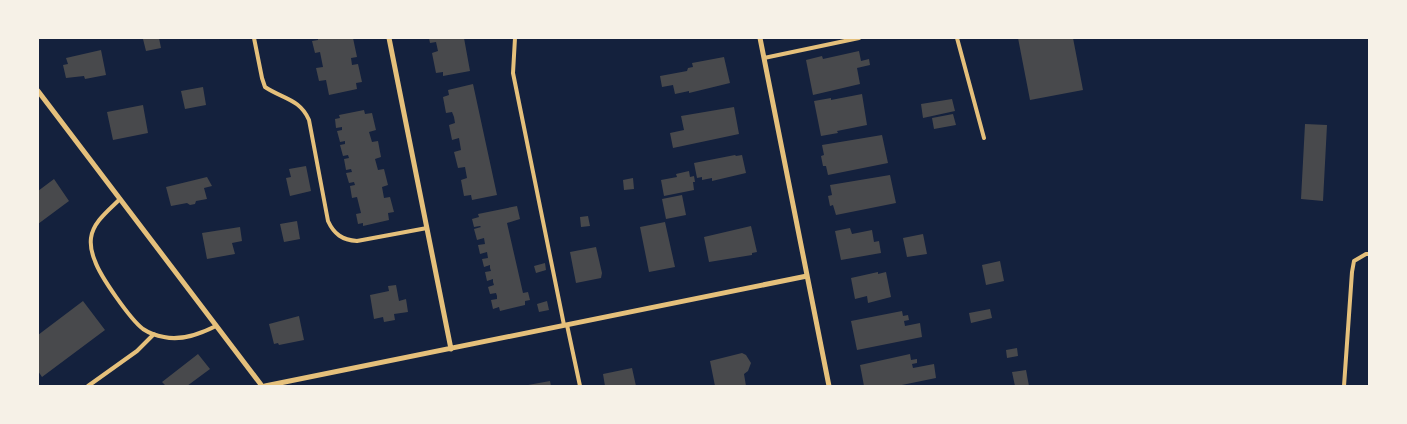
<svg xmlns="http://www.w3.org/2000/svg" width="1407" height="424" font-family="'Playfair Display',serif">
<rect width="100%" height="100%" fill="#14213d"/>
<path fill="#48494c" d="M151 38H159L161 48 146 51 143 39Z
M318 38H353L357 57 351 58 352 65 358 64 362 82 356 83 357 89 329 95 326 80 319 81 316 68 323 67 320 52 315 53 312 41 318 40Z
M429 38H464L470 71 443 76V72L436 73 432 53 438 51 436 42 430 43Z
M1018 38H1073L1083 90 1030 100Z
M101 50 106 75 85 79 84 76 66 78 63 65 68 64 66 58Z
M859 51 861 61 869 59 870 65 857 68 860 84 813 95 806 60 822 56 823 59Z
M724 57 730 83 689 93V91L675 94 673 85 662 87 660 76 687 71 688 68 693 67 692 63Z
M473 84 497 195 472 200 471 195 464 196 461 180 467 178 465 167 458 168 454 152 461 150 459 138 452 140 449 125 455 123 454 117 452 112 446 113 443 97 449 95 448 90Z
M203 87 206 105 185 109 181 91Z
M862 94 867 125 837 131 838 133 821 136 814 101 831 98V100Z
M952 99 955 111 923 118 921 104Z
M143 105 148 133 113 140 107 112Z
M734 107 739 134 673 148 670 133 684 130 681 116Z
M364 110 365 114 372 113 376 130 369 132 372 142 378 141 381 157 375 159 378 170 384 169 388 185 382 187 384 198 390 197 394 212 388 213 389 220 363 226V223L358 224 356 214 361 213 357 197 352 198 350 186 355 185 354 182 349 183 346 173 352 172 351 169 346 170 344 159 349 158 348 155 343 156 340 145 345 144V141L340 142 337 131 342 130V127L336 128 335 119 340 118 339 115Z
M953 114 956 125 934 129 932 118Z
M1305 124 1327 125 1323 201 1301 199Z
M882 135 888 163 828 175 826 166H823L821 156 824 155 822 145Z
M735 155 736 156 742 155 746 173 712 181V178L702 180V177L697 178 694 163Z
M306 166 311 191 290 196 286 178 291 177 289 169Z
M689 171 690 177 694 176 695 182H693L694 190 664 196 661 180 677 177 676 174Z
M890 175 896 203 836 215 833 205 830 206 828 196 832 195 830 185Z
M207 177 212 186 204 188 207 199 196 201 195 204 190 205 187 203 171 206 166 187Z
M633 178 634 189 624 190 623 180Z
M54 179 69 201 38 224V191Z
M682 195 686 215 666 219 662 199Z
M517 206 520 219 507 223 523 293 528 292 530 300 525 301V305L500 311 499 307 493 309 491 300 497 299V296L496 293 490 294 488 287 494 285 493 282V279L487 281 485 272 491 271 490 268V265L484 267 482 259 488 258 487 252 480 254 478 245 485 244 484 238 477 240 474 229 481 227 480 226 474 227 472 219 479 217 478 214Z
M588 216 590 226 581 227 580 217Z
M297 221 300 239 284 242 280 224Z
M665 222 675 267 649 272 640 227Z
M751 226 757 252 752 253V255L709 262 704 237Z
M240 227 242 241 232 243 235 254 207 259 202 233Z
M850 228 852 234 872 230 874 242 879 241 881 253 841 260 835 231Z
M923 234 927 254 907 257 903 238Z
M596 247 602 273 601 278 576 283 570 252Z
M1000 261 1004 281 986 285 982 265Z
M545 263 546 270 536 273 534 266Z
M878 272V274L886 272 891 297 868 303 867 296 855 299 851 278Z
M396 285 399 301 406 299 408 312 394 314 395 320 384 322 383 317 374 319 370 295 389 291 388 286Z
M83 301 105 330 42 377 38 371V335Z
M547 301 549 310 539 312 537 304Z
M990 309 992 318 971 323 969 313Z
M902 311 903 316 908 315 909 320 904 321 905 326 920 323 922 337 857 350 851 321Z
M299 316 304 340 279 345 278 343 274 344 269 324Z
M1017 348 1018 356 1007 358 1006 350Z
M742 353 746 355 751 363 748 371 744 374 746 386H715L710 361Z
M198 354 210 369 187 386H163L165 385 162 382Z
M910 354 911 360 917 359V363L912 364 913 368 934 364 936 378 897 386H864L860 365Z
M632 368 636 386H605L603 374Z
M1026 370 1029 386H1015L1012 372Z
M550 381 551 386H529L528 385Z"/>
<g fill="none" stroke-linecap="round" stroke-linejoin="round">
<path stroke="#e5c07b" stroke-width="4" d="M254 38 262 78 265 87C283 99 300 99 309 120L328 221C334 234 342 240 357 241L427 228
M515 38 513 73 564 325
M957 38 984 138
M764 58 859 38
M120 199C109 210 93 222 91 238 90 246 92 254 95 261 100 276 130 319 143 329 149 333 158 336 164 337 182 341 200 334 216 326
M567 325 580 386
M88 386 137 351 154 334
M1344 386 1352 272 1354 261 1366 254H1370"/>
<path stroke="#e5c07b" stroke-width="5" d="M389 38 451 349
M760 38 829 386
M38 91 262 386
M265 386 807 276"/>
</g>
<rect width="1407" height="424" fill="none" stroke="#f6f1e7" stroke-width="78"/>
</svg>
